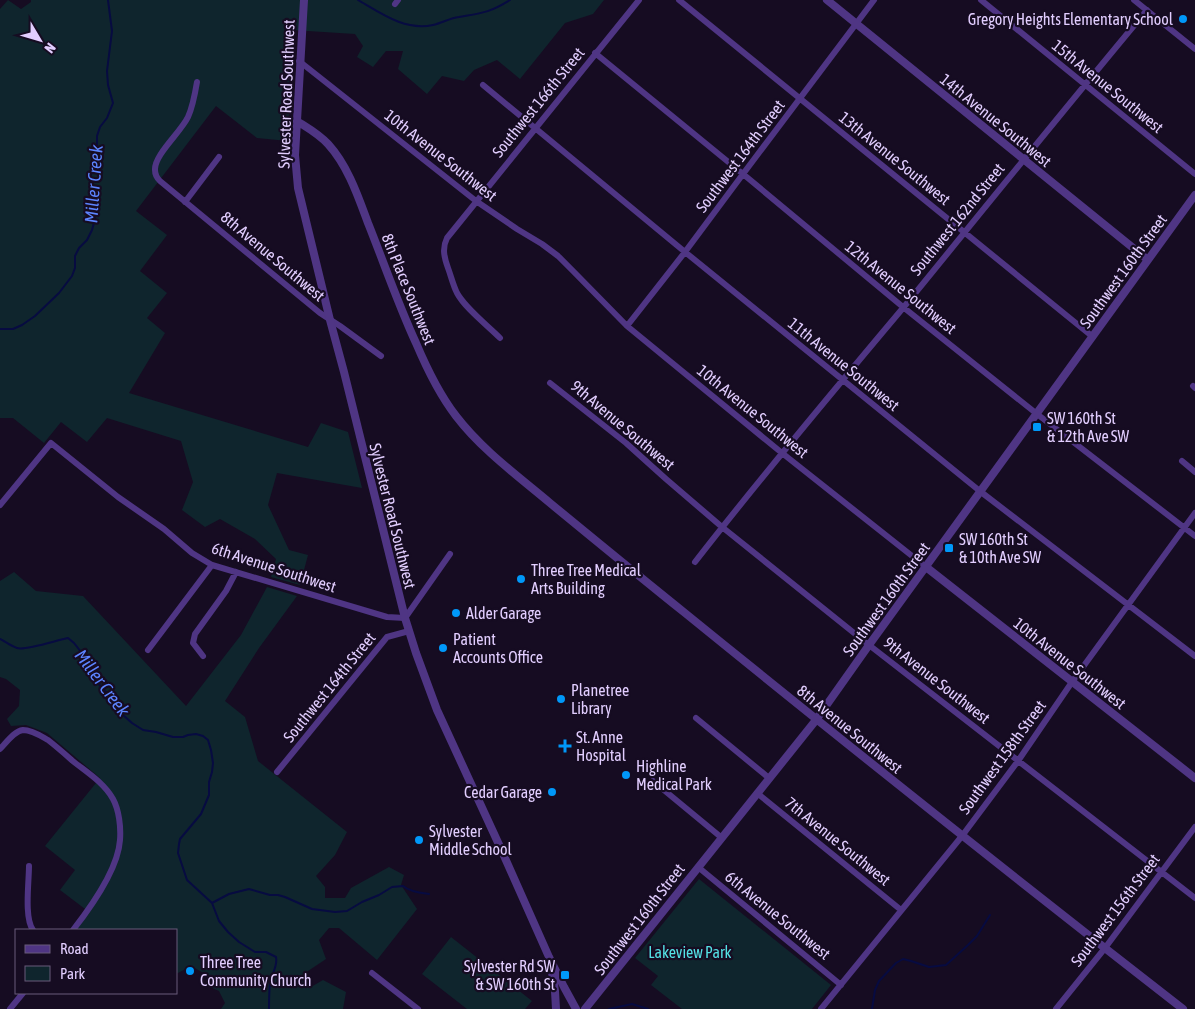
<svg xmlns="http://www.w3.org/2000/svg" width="1195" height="1009" font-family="'Asap Condensed',sans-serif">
<rect width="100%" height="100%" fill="#160c22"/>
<path fill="#0f252d" d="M8 0 21 9 31 2V0H604L593 14 565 23 520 79 497 60 474 70 464 81 442 76 427 94 398 69 403 51H386L373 67 357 57 363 46 355 34 292 30 288 141 257 138 216 106 136 211 167 235 140 271 167 293 147 318 165 333 129 393 308 447 321 423 348 432 362 488 277 473 268 505 289 550 308 555 300 585 271 577 276 559 255 539 220 519 205 527 182 510 193 482 181 441 107 418 87 442 61 422 44 443 13 418H0V9Z
M14 572 36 591 83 596 186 706 241 635 267 587 297 596 259 648 225 701 245 717 258 761 347 832 335 855 316 876 325 887V898H345L351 888 389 867 404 875 401 885 417 909 377 960 339 928H329L319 940 326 959 305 973 311 987 323 980 346 992 343 1009H221L225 1003 219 991 208 986 207 975 191 966 178 973 176 972V930H79L77 929 89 912 60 890 75 870 45 846 100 778 47 733 26 725 11 726 7 719 19 706 20 690 6 679 0 677V581Z
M699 879 831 985 812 1009H682L651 985 658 976 635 958Z
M451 937 532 1001 525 1009H467L422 974Z"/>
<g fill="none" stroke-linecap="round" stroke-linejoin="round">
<path stroke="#070b41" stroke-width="2" d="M358 0C382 14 405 31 433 25 442 23 450 18 459 17 482 13 489 13 510 0
M0 329H13L22 325 35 316 59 293 72 276 75 268V256L79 248 87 240 92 230 95 219 90 187 92 161 97 147V136L100 127 107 118 113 103 108 85 107 71 112 31 108 0
M0 639C6 642 11 646 17 648 25 651 57 640 68 638L74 643 89 662 94 679 106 692 123 715 132 723 143 730 156 732 173 737H183L188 735 196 734 203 736 208 740 211 750 213 763 212 772 209 782V795L201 814 180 839 179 844 178 853 187 880 212 903 219 921 228 932 239 942 255 952H266L276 957C278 967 271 974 270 984 269 992 269 1001 269 1009
M212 903 229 894 249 889 270 895H278L285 897 312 909 335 912 347 911 362 902 379 895 392 887 403 886C410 892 421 893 429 894
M609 1009 632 1004 648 1009
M872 1009 875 990 879 981 896 963 903 959 911 961 929 967 946 965 968 945 977 936 990 915"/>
<path stroke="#4f3584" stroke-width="6" d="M679 0 1093 337
M981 0 1195 174
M1134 0 1195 49
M395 4 398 0
M595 53 743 174 903 307 1037 414 1195 536
M299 61 476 201 517 229 542 244 558 256 574 272 627 326 782 453 926 567
M197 82C195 94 193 106 188 117 181 132 154 155 155 170 155 175 157 178 160 181L320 313 340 326 381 356
M483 85 685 252 981 492 1195 656
M185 202 219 157
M627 326 685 252 743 174 874 0
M500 338C487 325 465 308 457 293 453 285 451 276 448 268 444 257 442 248 447 238L639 0
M550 383 626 443 666 479 722 527 869 645 1195 898
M1193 386 1195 388
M1182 461 1195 472
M0 505 51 443 118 497 164 529 192 553 212 565 387 617 405 618 450 554
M695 562C764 473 836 388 908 302 987 205 1066 107 1147 10
M148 650 212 565
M203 656 193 643 195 634 226 591 236 572
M696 718 769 778
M0 749C6 743 14 731 23 730 32 730 41 736 48 740 57 747 66 755 74 762 88 773 104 783 113 799 119 810 121 827 120 840 118 870 91 907 73 930
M277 772 387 637 409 631
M653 781 722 838
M757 793 901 910
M29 866C29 882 24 918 33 930
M698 867 841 985
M372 973 418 1009
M10 1009 23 993
M821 1009 962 836 1018 761 1072 682 1195 513
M1056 1009 1105 948 1195 827"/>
<path stroke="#4f3584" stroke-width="8" d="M304 0 295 155 298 188 330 320 344 372 405 618 416 653 437 710 501 849 549 957 564 987 576 1009
M827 0 1148 260
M297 121C308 128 319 134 328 144 348 166 358 196 368 223 384 263 398 304 416 343 427 369 439 394 456 416 482 450 518 476 550 503 595 540 640 577 685 613 850 747 1016 879 1183 1009
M926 567 1195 778
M551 966 555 991 556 1009
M585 1009 816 720 869 645 1195 195"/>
</g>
<g fill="#0098f9" stroke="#160c22" stroke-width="2">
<circle cx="1183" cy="19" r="5"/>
<rect x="1032" y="422" width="10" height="10" rx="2.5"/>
<rect x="944" y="543" width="10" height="10" rx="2.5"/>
<circle cx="521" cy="579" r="5"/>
<circle cx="456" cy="613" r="5"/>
<circle cx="443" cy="648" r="5"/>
<circle cx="561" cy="699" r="5"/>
<path d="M562.5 738.5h5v5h5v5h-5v5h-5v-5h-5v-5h5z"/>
<circle cx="626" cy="775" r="5"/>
<circle cx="552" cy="792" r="5"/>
<circle cx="419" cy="840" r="5"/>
<circle cx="190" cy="971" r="5"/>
<rect x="560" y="970" width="10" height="10" rx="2.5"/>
</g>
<g text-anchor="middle" stroke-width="4.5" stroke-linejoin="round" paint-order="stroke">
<g font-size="16" fill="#e2ceff" stroke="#160c22" text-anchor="start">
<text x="1173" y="25" text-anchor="end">Gregory Heights Elementary School</text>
<text x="1047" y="424">SW 160th St<tspan x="1047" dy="18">&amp; 12th Ave SW</tspan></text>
<text x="959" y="545">SW 160th St<tspan x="959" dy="18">&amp; 10th Ave SW</tspan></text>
<text x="531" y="576">Three Tree Medical<tspan x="531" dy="18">Arts Building</tspan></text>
<text x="466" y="619">Alder Garage</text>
<text x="453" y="645">Patient<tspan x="453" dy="18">Accounts Office</tspan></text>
<text x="571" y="696">Planetree<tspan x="571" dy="18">Library</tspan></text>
<text x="576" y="743">St. Anne<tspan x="576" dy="18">Hospital</tspan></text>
<text x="636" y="772">Highline<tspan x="636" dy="18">Medical Park</tspan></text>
<text x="542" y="798" text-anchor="end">Cedar Garage</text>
<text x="429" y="837">Sylvester<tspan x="429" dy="18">Middle School</tspan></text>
<text x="200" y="968">Three Tree<tspan x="200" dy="18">Community Church</tspan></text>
<text x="555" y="972" text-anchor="end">Sylvester Rd SW<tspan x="555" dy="18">&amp; SW 160th St</tspan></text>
</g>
<g font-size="16" fill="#e2ceff" stroke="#160c22">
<text transform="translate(1108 86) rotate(39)" y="6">15th Avenue Southwest</text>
<text transform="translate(286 94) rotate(-88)" y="6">Sylvester Road Southwest</text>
<text transform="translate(538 102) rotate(-51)" y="6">Southwest 166th Street</text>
<text transform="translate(996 120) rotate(39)" y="6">14th Avenue Southwest</text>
<text transform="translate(441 155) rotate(38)" y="6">10th Avenue Southwest</text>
<text transform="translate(740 156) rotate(-53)" y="6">Southwest 164th Street</text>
<text transform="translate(895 158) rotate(39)" y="6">13th Avenue Southwest</text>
<text transform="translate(957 219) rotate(-51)" y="6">Southwest 162nd Street</text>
<text transform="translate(273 256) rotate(40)" y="6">8th Avenue Southwest</text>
<text transform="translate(1123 271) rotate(-54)" y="6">Southwest 160th Street</text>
<text transform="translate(901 287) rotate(39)" y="6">12th Avenue Southwest</text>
<text transform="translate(409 289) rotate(68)" y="6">8th Place Southwest</text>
<text transform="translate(844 364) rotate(39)" y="6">11th Avenue Southwest</text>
<text transform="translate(753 411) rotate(39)" y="6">10th Avenue Southwest</text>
<text transform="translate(623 425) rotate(40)" y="6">9th Avenue Southwest</text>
<text transform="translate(393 516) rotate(76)" y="6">Sylvester Road Southwest</text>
<text transform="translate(274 567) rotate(18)" y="6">6th Avenue Southwest</text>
<text transform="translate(886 599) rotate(-54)" y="6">Southwest 160th Street</text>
<text transform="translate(1070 663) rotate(38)" y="6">10th Avenue Southwest</text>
<text transform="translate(937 680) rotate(38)" y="6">9th Avenue Southwest</text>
<text transform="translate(329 687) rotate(-51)" y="6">Southwest 164th Street</text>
<text transform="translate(850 729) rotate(39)" y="6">8th Avenue Southwest</text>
<text transform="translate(1002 757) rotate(-54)" y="6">Southwest 158th Street</text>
<text transform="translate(838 841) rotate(39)" y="6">7th Avenue Southwest</text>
<text transform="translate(1115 910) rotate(-53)" y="6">Southwest 156th Street</text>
<text transform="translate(778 915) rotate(39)" y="6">6th Avenue Southwest</text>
<text transform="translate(639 919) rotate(-52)" y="6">Southwest 160th Street</text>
</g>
<g font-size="16" fill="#54e0e5" stroke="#160c22">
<text x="690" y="958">Lakeview Park</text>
</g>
<g font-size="18" font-style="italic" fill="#5c84ff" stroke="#160c22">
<text transform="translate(94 184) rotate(-86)" y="6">Miller Creek</text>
<text transform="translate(102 683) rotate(53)" y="6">Miller Creek</text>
</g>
</g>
<rect x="15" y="929" width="162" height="65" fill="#160c22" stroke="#685a7a"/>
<rect x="25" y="945" width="25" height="8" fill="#4f3584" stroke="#685a7a"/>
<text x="60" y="954" font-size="15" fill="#e2ceff">Road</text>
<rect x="25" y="966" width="25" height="15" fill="#0f252d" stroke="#685a7a"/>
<text x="60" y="979" font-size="15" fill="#e2ceff">Park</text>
<g transform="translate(40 40) rotate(128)" stroke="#160c22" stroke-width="4" paint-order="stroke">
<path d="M0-4L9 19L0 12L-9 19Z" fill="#e2ceff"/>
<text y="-8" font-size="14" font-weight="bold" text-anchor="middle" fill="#e2ceff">N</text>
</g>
</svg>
